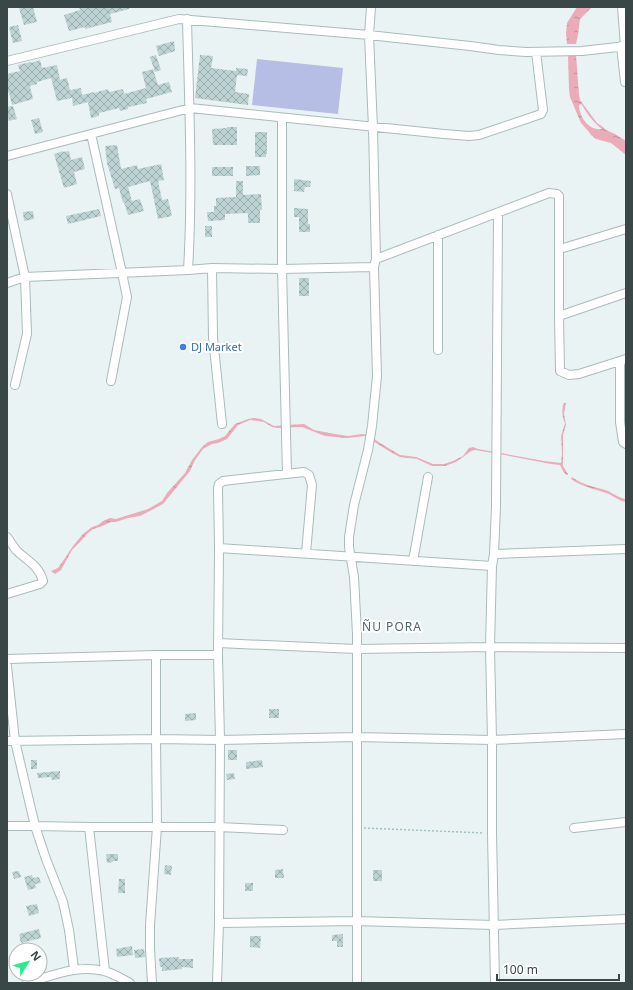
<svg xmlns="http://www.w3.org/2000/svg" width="633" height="990" font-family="'Noto Sans',sans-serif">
<defs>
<pattern id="water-ripples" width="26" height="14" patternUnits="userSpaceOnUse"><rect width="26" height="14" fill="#ecabb9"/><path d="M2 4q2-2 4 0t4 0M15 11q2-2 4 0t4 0" fill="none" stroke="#c08d98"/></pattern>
<pattern id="building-cross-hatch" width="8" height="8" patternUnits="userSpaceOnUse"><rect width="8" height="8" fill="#bdd2d2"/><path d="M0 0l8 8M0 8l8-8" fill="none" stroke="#9bacac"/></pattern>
</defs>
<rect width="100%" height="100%" fill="#eaf3f4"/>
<path fill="#b6bee5" d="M257 59 343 68 338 114 252 105Z"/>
<path fill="url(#water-ripples)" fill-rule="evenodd" d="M577 7H592L580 19 578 35 576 44H567L566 33 567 23Z
M576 55 579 95 580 100 597 123 603 127 606 130 615 134 626 141V155L611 143 596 139 591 135 589 132 581 123 570 97 569 89 568 56ZM581 104 582 105C588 115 594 123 602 129 589 131 579 117 579 105Z
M564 403H566L564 414 566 425 563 435V466L568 474 567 475C563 473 562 468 560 465L551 464 499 454 475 450 471 451 463 457 456 462 445 466H432L417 459 400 457 392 453 365 436 347 438 325 436 302 427 278 428 272 427 264 422 250 420 238 425 227 439 218 443 212 444 203 449 195 460 190 471 163 504 148 512 140 516 128 518 116 522H111L100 527 93 529 87 534 80 542 72 550 61 570 55 574 51 571 58 568 63 561 73 546 83 534 92 527 98 525 103 521 110 518 116 519 148 509 162 501 167 493 185 473 192 460 202 447 208 442 219 439 225 436 235 424 248 419 254 418 261 419 274 426 304 424 314 430 335 434 348 436 362 434 369 435 380 443 400 455 416 457 433 464H444L453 461 463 456 469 448 473 447 478 449 544 461 561 463 562 454 561 436 565 423C562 418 562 410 563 405Z
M572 477C582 485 596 487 608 491 614 494 619 498 626 499V502C619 501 615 497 609 494 596 489 582 487 571 479Z"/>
<path fill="url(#building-cross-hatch)" d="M23 7H33L37 22 24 25 19 8Z
M79 7H129V9L110 14 112 22 85 29V27L69 31 64 15 80 10Z
M18 25 22 41 13 43 9 27Z
M174 41 175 51 159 56 156 46Z
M156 55 161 70 155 72 150 57Z
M200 55 213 56 211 68 236 71V68L248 69 247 76 237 75 235 92 249 94 248 105 195 98Z
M40 60 42 68 57 65 60 80 67 78 70 90 81 88 82 95 94 92V93L108 89 109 92 123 89 124 94 146 88 142 72 153 69 158 85 169 82 172 92 146 99 147 103 128 107V109L120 111 119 108 99 113V116L91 118 88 102 73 106 72 98 57 101 51 78 37 82V84L30 86 33 99 12 105 9 92 7 93V74L20 71 18 65 31 62V63Z
M13 106 17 119 9 121 7 114V107Z
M39 118 43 132 35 134 31 120Z
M227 127H237V145H213L212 129 227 128Z
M255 132H267V154H266V157H255Z
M117 145 121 169 137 165 138 169 161 164 164 180 158 181 162 200 168 199 172 216 158 219 150 181 128 187 132 201 140 199 144 211 128 215 124 202 123 203 119 188 115 189 107 163 105 146Z
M63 151V152L69 151 71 160 82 157 85 169 74 172 77 184 64 188 54 154Z
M246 166H260V175L246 176Z
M212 167H233V176H212Z
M294 179 311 181 310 187H305L304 192 294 191Z
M236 181H243V195L261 194 262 210H260V223H248V214L247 213 225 214V220L208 221 207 212H214V206H216V198L236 197Z
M294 208 308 209V224H310V232H299V217H294Z
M99 209 101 216 84 220H85L68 224 66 216Z
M33 211 34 219 24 221 23 212Z
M205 226H212V237H205Z
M299 278H309V296H299Z
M269 709H279V718H269Z
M196 713V720L185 721V714Z
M228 750H237V760H228Z
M31 760H37V769H31Z
M262 760 263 767 246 769V762Z
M60 771V779L52 780 51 777 38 778 37 773Z
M234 773 235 779 227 780 226 774Z
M106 854H118V861H113V862L107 863Z
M165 865 172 866 171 875 164 874Z
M283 869 284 878H275V870Z
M373 870H382V881H373Z
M19 871 21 877 14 879 12 872Z
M32 875 33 878 39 877 41 883 35 884 36 888 28 890 24 877Z
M119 879H125V893H118Z
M245 883H253V891H245Z
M37 904 39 913 29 916 26 906Z
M39 929 41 938 21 943 19 934Z
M343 934V947H337V941H332V935Z
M250 936H261L260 948 250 947Z
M132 946 133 955 117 957 116 949Z
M144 949 145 957 135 958 134 950Z
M179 957 178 959H193V968L182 967V969L162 971V967H160L159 958Z"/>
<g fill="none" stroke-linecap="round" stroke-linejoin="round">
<defs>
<path id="minor" d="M622 7 625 46
M187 19C189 102 193 186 188 270
M621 46 625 82H626
M7 61 179 19 369 35 470 46 499 50 526 52 582 51 626 46
M282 118V269L287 474
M91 134 122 273 127 297 111 381
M7 156 190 108 444 134 469 136 479 135 541 114 543 110 536 52
M7 194 25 277 27 334 15 385
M438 235V350
M560 249 626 229
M376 259 549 193 557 194 559 196V316L560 371 569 375 579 374 626 359
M212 268 213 338 222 424
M7 283 25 277 188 270 212 268 282 269 374 267
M559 316 626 293
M620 361V422L623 442 626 444
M7 537C10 541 13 546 16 550 27 561 38 564 43 581L40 584 7 594
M219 548 218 488 219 484 223 481 304 472 309 475 312 485 306 553
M494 554 626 549
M413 561 428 477
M218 643 356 649 490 647 626 648
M7 659 156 655H218
M7 666 15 741 35 826 46 859 63 902 69 930 74 969
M7 741 156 739 220 740 356 737 492 740 626 734
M7 826H35L89 827H219L283 830
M89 827 105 971
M574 828 626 822
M219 923 356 921 494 925 626 919
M27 983C51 976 78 964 104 971 113 973 122 979 130 983
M152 983 150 949V925L157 827 156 739V655
M217 983 219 923 220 740 218 655 219 548 492 566
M357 983V634L354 577 349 547V537L354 505 368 450 372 426 377 376 374 267 376 259 373 128 369 35 371 7
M495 983 492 833V740L490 647 492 566 494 554 496 507 498 213"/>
</defs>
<use href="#minor" stroke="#aabbbc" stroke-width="10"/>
<path stroke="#9fbfc0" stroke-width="1.5" stroke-dasharray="2 2" stroke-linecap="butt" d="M364 828 484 833"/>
<use href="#minor" stroke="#fff" stroke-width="8"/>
</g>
<circle fill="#3f7fe0" stroke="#fff" stroke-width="1.5" cx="183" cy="347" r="4"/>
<g text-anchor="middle" stroke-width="4" stroke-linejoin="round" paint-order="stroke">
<g font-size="11" fill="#366cbe" stroke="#fff" text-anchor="start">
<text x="191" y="351">DJ Market</text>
</g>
<g font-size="12" letter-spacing="1" fill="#506a69" stroke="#fff">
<text x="392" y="631">ÑU PORA</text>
</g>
</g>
<rect width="633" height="990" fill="none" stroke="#394847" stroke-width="16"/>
<g transform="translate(28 962) rotate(53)"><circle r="19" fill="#ffffff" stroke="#b0b6b5"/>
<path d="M0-3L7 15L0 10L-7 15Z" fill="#29ec8f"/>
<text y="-6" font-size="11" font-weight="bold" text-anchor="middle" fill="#394847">N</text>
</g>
<path d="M497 974v6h122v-6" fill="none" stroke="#394847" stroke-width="2"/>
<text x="503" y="974" font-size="12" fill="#394847" stroke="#ffffff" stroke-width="3" paint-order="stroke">100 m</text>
</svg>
